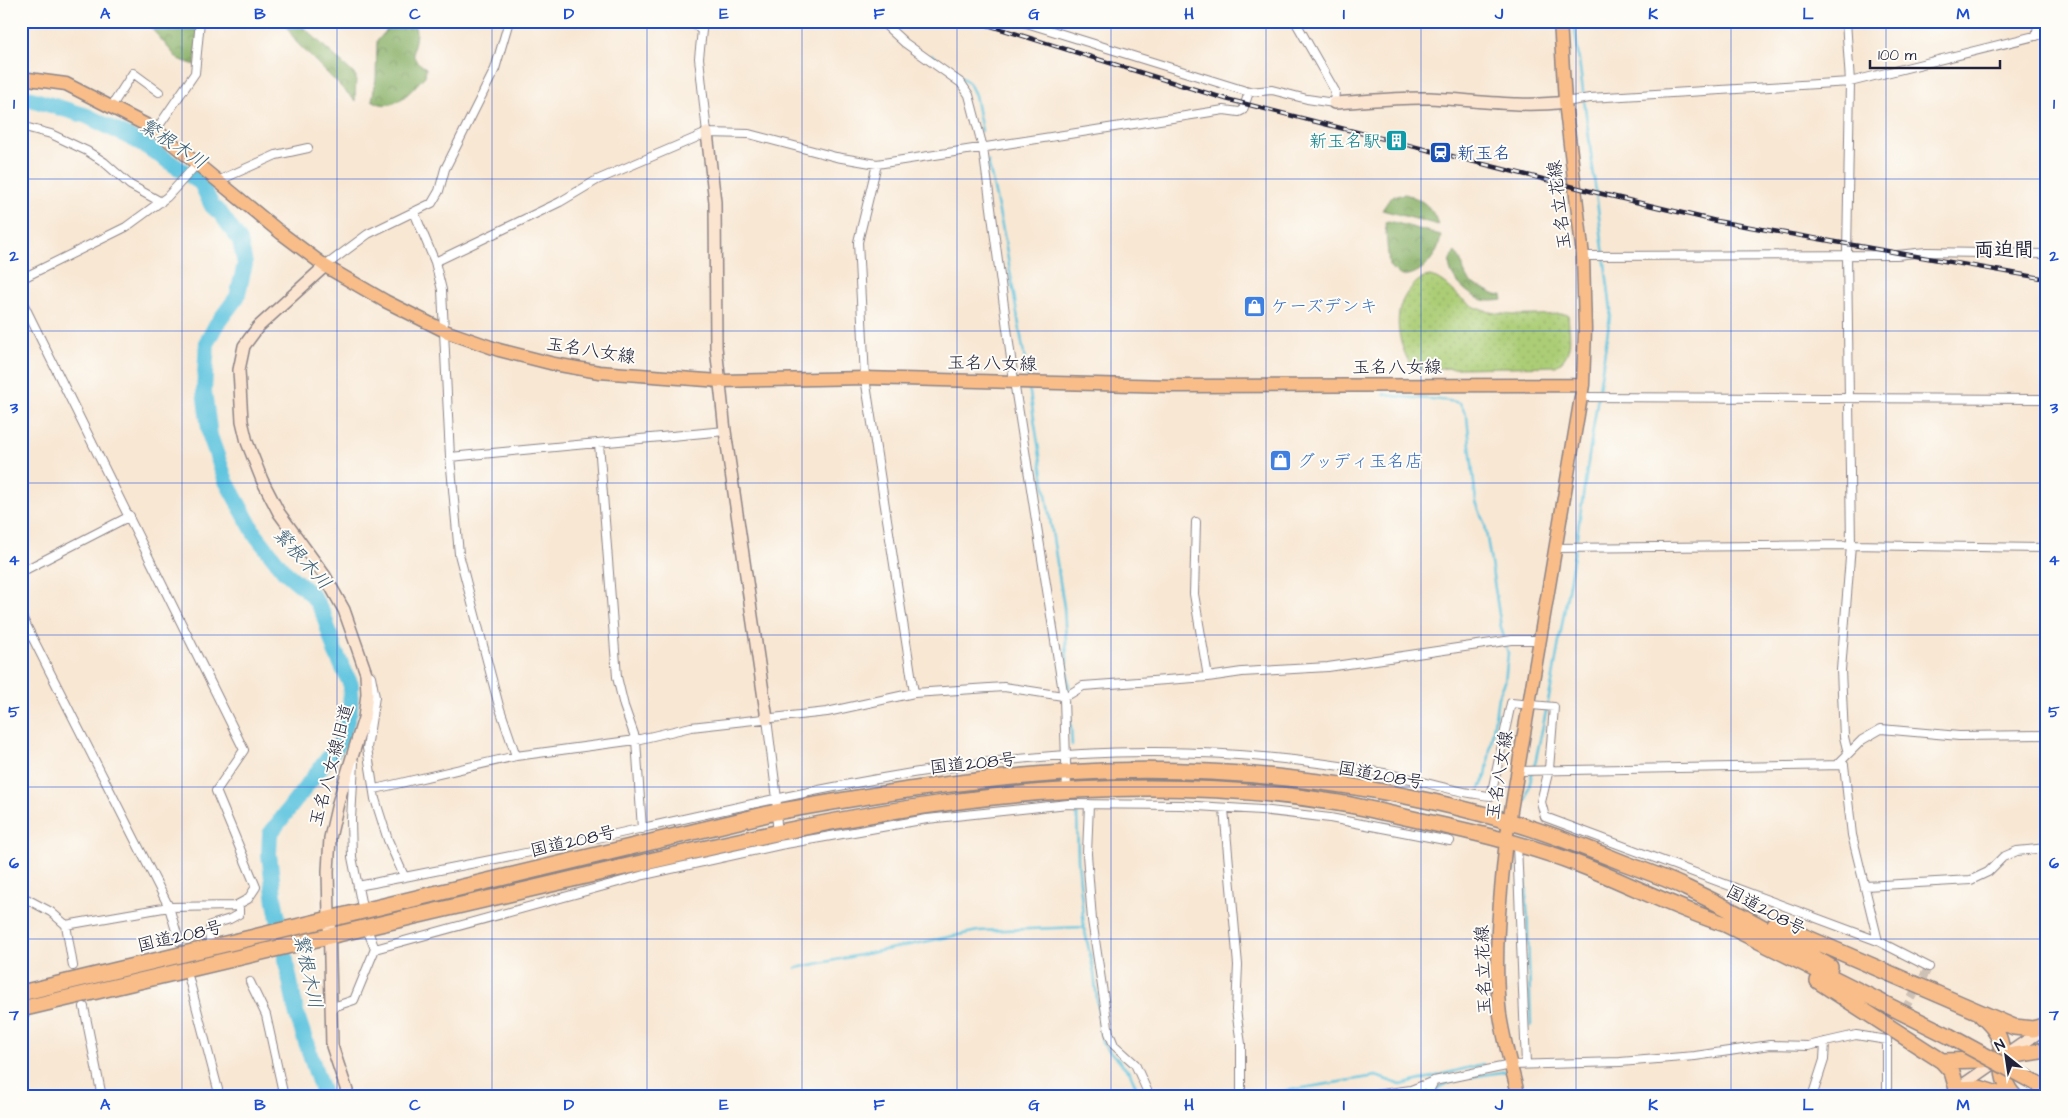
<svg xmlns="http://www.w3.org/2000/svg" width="2068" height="1118" font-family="'Architects Daughter','Klee One',sans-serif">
<defs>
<pattern id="forest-crowns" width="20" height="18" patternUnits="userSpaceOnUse" patternTransform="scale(1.25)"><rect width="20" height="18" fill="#89b067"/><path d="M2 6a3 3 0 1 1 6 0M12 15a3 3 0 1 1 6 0" fill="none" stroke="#708f56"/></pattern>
<pattern id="park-dots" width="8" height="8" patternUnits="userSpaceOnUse" patternTransform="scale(1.25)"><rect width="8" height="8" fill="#accd76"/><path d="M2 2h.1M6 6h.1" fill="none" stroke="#94b067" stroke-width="1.8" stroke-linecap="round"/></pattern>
</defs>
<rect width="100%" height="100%" fill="#fdfcf7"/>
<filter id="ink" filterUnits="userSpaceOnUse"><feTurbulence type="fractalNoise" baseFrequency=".02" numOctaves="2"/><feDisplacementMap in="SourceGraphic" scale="10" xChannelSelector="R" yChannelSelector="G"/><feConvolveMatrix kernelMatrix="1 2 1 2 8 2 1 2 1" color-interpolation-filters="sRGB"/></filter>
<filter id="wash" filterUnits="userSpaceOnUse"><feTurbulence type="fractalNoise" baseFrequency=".0096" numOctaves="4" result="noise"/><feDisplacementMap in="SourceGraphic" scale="20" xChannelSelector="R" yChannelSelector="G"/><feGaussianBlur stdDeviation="1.12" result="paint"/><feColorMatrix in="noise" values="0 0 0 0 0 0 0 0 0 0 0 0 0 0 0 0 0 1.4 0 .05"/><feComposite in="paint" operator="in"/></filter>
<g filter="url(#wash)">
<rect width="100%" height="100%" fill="#f8e7d3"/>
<path fill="url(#forest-crowns)" stroke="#566951" d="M145 21H200L195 65 178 59Z
M283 21H297L356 76 355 101 296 42Z
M395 21H414C414 25 416 30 416 33 415 50 406 56 426 68L425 76C411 90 394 115 372 100L376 79 377 41Z
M1405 194C1422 199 1433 207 1438 225L1382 210 1391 197Z
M1389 221 1441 235C1439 255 1422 276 1401 276L1389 266 1385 222Z
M1455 252C1470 271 1457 279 1484 289 1492 292 1494 297 1502 295L1503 300C1495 301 1488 302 1480 299 1464 293 1438 268 1455 252Z"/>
<path fill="url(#park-dots)" stroke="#677858" d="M1430 276C1448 280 1455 297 1471 305 1500 320 1537 314 1568 314 1569 335 1575 353 1556 366L1413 369C1398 346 1390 310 1411 288 1416 282 1422 277 1430 276Z"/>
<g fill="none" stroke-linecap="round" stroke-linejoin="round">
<path stroke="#61c5df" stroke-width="2.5" d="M932 55 969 83 975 95 982 131
M988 161 1004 235 1028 379
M1029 387 1064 607 1072 745
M1384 394C1409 400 1435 397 1460 403L1467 417 1476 502 1485 525 1501 627 1508 653 1505 682 1498 697 1486 776 1480 788
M1534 768 1552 683 1575 549 1611 310 1574 21
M1526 801 1532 773
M1077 809 1078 860 1084 927 1094 973 1102 1043 1130 1073 1141 1097
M1511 863 1515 871
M1526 877 1531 1026
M796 968 978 931 1084 927
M1432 1093C1449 1077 1483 1076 1506 1071
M1249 1097 1376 1076 1401 1085 1483 1064"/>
<path stroke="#61c5df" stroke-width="16" d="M21 96 87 116 141 143 201 183 212 206 221 214 240 241 245 264 237 297 216 325 207 342 204 391 210 436 226 481 255 534 284 571 312 595 323 613 335 651 351 685 350 710 341 741 270 834 269 854 275 903 296 1012 324 1097"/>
</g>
</g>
<g filter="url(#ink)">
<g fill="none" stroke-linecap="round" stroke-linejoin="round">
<path stroke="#cdc0b5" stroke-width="8" stroke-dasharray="8 4" stroke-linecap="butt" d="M1887 1040 1929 967"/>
<defs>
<path id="street" d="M691 21 701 30
M703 21 699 58 707 133
M881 21 905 43 961 83 969 95 983 148 1014 381 1064 698 1067 792
M1020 21 1249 92 1272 90 1307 99 1334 103 1335 91 1295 21
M1846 21 1850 82 1847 254 1851 545 1841 670 1844 737 1848 753
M2036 36 2039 21
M1565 102 1590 98 1850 82 2047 33
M111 107 133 73 159 92
M21 126 51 134 87 151 104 162 130 185 161 202
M156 130 195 73 200 21
M877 164 858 242 865 378 914 693
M220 180 276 155 308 148
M414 212 435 262 442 290 450 457 459 554 499 706 516 756
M1583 256 1897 255 1926 252 2047 254
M435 262 560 202 597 180 707 133 749 134 836 157 877 164 1224 110 1239 112 1243 110 1249 92
M325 266 368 234 432 203 439 191 445 169 495 69 509 21
M21 279 126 227 167 197 198 163
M21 299 244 750 216 791 256 887 248 899 235 906 169 907 66 925
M1581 397 2047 399
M599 443 617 677 624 706 636 740 642 829
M450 457 725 431
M1555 548 1851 545 2047 548
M21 572 130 516
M21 615 169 907 179 941
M366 673 371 676 375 697 367 748 375 799 388 840 404 876
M1208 677 1242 672 1328 667 1512 640H1541
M767 719 777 799 776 812 778 836
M354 762 351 820 352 857 361 902
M1839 763 1862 740 1881 729 1959 736 2047 735
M1518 771 1844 765 1852 835 1878 941
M375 789 516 756 636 740 691 727 827 712 914 693 1004 687 1063 696 1070 694 1083 686 1208 677 1194 594 1196 522
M1089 804 1087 854 1092 920 1109 1033 1114 1045 1135 1064 1150 1097
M1224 809 1238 965 1236 1010 1241 1044V1097
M1517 844 1526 1064
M358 886C455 867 552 849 647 827 814 790 982 751 1155 752 1232 752 1309 760 1384 773 1421 780 1455 793 1491 796L1511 703 1554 707 1549 769 1541 802 1545 817 1878 941 1929 967
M1865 886 1971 880 1988 872 2003 857 2017 851 2047 848
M21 896 51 912 66 925 73 966
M211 948 209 933 211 925 230 919 239 914V908L235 906
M375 949 644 875 780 845 927 819 1068 804 1181 805 1261 810 1330 818 1450 841
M189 979 220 1097
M250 982 266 1015 284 1097
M84 1007 102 1097
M330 1008 354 1000 375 949 369 934
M1359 1097 1411 1090 1434 1081 1511 1065 1620 1062 1695 1056 1770 1045 1808 1046 1856 1035 1887 1040V1097
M1426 1097 1434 1081
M1812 1097 1824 1060 1825 1042
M1945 1097 1957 1089"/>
<path id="secondary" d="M1334 103C1366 101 1398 97 1430 98 1475 100 1520 108 1565 102
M707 133 715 202 716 347 725 431 767 719
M325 266 258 327 244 346 239 370 242 421 247 442 262 480 279 513 325 576 344 610 366 673 367 694 364 718 338 803 330 838 328 871 332 1046 349 1097
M1957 1089 2045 1028"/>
<path id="primary" d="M21 78 66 84 156 130 281 233 325 266 385 301 445 331 499 350 554 364 599 372 720 381 865 378 1171 386 1583 385
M1519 1097C1512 1070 1504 1042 1500 1015 1493 957 1500 898 1506 840L1583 385 1585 330 1583 256 1565 102 1560 21"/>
<path id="highway" d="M1775 924 2014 1027 2033 1029 2047 1025
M1818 981 1942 1061 1952 1072 1957 1089 1979 1088 2007 1097
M21 993 776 812C871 795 967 779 1064 773 1208 763 1373 781 1511 822 1549 833 1587 848 1624 863 1645 871 1666 878 1686 888 1735 911 1783 938 1830 967
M21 1009C201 966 380 924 560 882 818 822 1064 759 1332 802 1361 806 1389 814 1418 820 1473 832 1526 844 1578 864 1628 883 1674 908 1725 924L1949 1036
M1981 1015C1989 1023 1997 1030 2000 1041 2006 1063 1997 1078 2015 1097
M1942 1061 1982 1060 2047 1050"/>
</defs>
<use href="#street" stroke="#8d8487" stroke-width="10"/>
<use href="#secondary" stroke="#8d8487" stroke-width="14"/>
<use href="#primary" stroke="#8d8487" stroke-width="15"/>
<use href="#highway" stroke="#8d8487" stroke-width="18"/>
<use href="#street" stroke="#fff" stroke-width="8"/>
<use href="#secondary" stroke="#fce5d0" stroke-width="11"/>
<use href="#primary" stroke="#f8bd89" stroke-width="12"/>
<use href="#highway" stroke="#f8bd89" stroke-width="15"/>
<defs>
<path id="rail" d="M975 21 1226 99 1594 192 1716 221 2047 279"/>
</defs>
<use href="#rail" stroke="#22223b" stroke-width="4.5"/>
<use href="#rail" stroke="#fdfcf7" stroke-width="2.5" stroke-dasharray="8" stroke-linecap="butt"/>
<defs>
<path id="highway-bridge" d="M1949 1036 2047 1089"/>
</defs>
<use href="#highway-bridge" stroke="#8d8487" stroke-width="18" stroke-linecap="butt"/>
<use href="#highway-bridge" stroke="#f8bd89" stroke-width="15"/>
</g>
</g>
<path fill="none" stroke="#1d4ed8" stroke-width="1" stroke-opacity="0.55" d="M182 21V1097M337 21V1097M492 21V1097M647 21V1097M802 21V1097M957 21V1097M1111 21V1097M1266 21V1097M1421 21V1097M1576 21V1097M1731 21V1097M1886 21V1097M21 179H2047M21 331H2047M21 483H2047M21 635H2047M21 787H2047M21 939H2047"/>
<defs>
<symbol id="building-square" viewBox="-11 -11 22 22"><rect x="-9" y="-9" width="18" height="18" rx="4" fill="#0f9aa8" stroke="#fdfcf7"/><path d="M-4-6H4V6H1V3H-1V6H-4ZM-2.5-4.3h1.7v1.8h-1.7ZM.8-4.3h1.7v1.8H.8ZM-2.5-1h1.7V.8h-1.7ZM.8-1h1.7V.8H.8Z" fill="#fff"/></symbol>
<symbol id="station-square" viewBox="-11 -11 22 22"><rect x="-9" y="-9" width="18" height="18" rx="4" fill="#1a4fb4" stroke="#fdfcf7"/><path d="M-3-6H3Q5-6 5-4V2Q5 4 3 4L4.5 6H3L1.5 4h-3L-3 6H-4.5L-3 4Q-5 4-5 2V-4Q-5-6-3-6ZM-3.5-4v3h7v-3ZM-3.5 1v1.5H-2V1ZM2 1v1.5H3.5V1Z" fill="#fff"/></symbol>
<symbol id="shop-square" viewBox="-11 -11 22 22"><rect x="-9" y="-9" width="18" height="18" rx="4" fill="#3f7fe0" stroke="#fdfcf7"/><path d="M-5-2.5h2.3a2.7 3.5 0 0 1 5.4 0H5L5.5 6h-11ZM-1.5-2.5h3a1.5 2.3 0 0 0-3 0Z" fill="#fff"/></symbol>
</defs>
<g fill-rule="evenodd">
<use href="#building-square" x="1384" y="128" width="25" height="25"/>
<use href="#station-square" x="1428" y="140" width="25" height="25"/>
<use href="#shop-square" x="1242" y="294" width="25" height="25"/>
<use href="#shop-square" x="1268" y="448" width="25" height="25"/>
</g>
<g text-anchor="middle" stroke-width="4" stroke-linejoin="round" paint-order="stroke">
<g font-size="18" fill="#0d838f" stroke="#fdfcf7" text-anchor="end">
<text x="1381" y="147">新玉名駅</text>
</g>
<g font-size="18" fill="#164399" stroke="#fdfcf7" text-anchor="start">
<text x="1457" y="159">新玉名</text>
</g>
<g font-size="18" fill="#22223b" stroke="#fdfcf7">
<text transform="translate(1559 205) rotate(-97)" y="6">玉名立花線</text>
<text transform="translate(591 350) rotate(9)" y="6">玉名八女線</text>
<text transform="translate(992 363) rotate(1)" y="6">玉名八女線</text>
<text x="1397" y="373">玉名八女線</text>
<text transform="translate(973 763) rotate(-6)" y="6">国道208号</text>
<text transform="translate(331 765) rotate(-75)" y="6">玉名八女線旧道</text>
<text transform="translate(1381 775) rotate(10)" y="6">国道208号</text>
<text transform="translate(1499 775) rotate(-81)" y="6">玉名八女線</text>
<text transform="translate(573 841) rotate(-13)" y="6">国道208号</text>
<text transform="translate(1766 910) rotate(28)" y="6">国道208号</text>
<text transform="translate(180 936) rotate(-13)" y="6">国道208号</text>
<text transform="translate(1483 970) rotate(-92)" y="6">玉名立花線</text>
</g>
<g font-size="18" fill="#366cbe" stroke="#fdfcf7" text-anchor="start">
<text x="1271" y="312">ケーズデンキ</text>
<text x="1297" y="467">グッディ玉名店</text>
</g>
<g font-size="19" font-style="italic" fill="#385b74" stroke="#fdfcf7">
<text transform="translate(174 143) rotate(33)" y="7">繁根木川</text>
<text transform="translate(303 558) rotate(48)" y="7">繁根木川</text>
<text transform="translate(309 971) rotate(78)" y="7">繁根木川</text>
</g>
<g font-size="20" font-weight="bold" fill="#22223b" stroke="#fdfcf7">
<text x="2004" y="256">両迫間</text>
</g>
</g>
<rect width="2068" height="1118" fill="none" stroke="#fdfcf7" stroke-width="55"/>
<g transform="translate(2006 1056) rotate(330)" stroke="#fdfcf7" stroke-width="4" paint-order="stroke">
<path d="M0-4L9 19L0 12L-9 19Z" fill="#22223b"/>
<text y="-8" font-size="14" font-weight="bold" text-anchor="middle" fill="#22223b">N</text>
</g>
<path d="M1870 60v8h130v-8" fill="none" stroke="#22223b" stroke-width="2.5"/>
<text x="1878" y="60" font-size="15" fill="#22223b" stroke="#fdfcf7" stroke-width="4" paint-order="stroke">100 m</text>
<rect x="28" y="28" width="2012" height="1062" fill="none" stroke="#1d4ed8" stroke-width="2"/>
<g font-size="16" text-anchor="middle" font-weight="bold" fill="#1d4ed8">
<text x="105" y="19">A</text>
<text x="260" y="19">B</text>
<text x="415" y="19">C</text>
<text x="569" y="19">D</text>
<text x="724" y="19">E</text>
<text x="879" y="19">F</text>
<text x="1034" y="19">G</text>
<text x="1189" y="19">H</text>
<text x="1344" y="19">I</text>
<text x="1499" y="19">J</text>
<text x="1653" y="19">K</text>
<text x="1808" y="19">L</text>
<text x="1963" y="19">M</text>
<text x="14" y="109">1</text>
<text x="2054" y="109">1</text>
<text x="14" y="261">2</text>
<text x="2054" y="261">2</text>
<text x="14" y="413">3</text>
<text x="2054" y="413">3</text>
<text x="14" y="565">4</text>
<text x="2054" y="565">4</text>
<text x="14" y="717">5</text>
<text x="2054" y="717">5</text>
<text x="14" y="868">6</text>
<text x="2054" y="868">6</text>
<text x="14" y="1020">7</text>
<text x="2054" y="1020">7</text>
<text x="105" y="1110">A</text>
<text x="260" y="1110">B</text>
<text x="415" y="1110">C</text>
<text x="569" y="1110">D</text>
<text x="724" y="1110">E</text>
<text x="879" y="1110">F</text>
<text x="1034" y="1110">G</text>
<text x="1189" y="1110">H</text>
<text x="1344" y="1110">I</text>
<text x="1499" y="1110">J</text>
<text x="1653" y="1110">K</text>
<text x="1808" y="1110">L</text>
<text x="1963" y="1110">M</text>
</g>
</svg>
